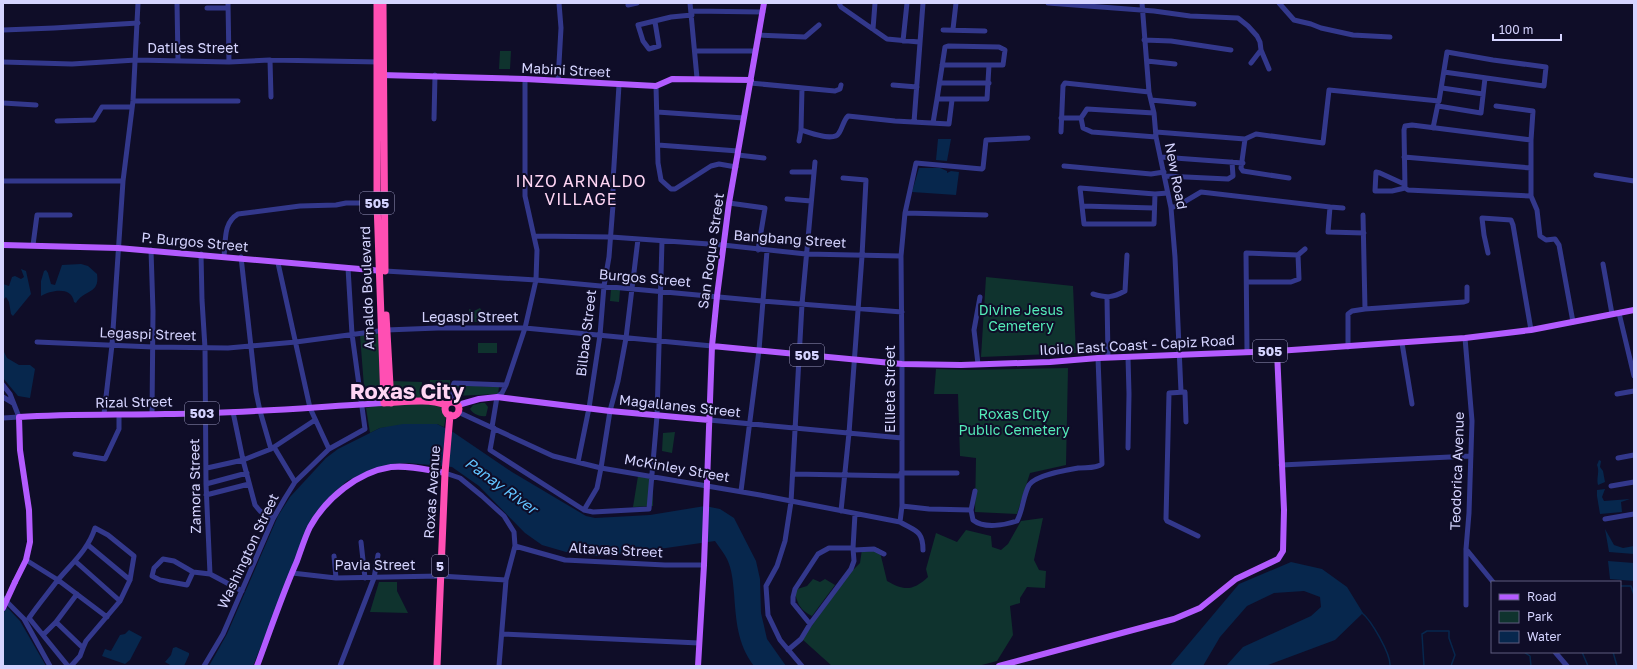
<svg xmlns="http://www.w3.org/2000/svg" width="1637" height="669" font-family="'Golos Text',sans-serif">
<rect width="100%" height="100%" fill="#0f0d28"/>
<path fill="#0f332e" d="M500 51H511L510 69H499Z
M986 277 1073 286 1076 353 981 357Z
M611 289 620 290 619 302 610 301Z
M480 308 489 322H471V319H469V309L474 311Z
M379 333 382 398 365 400 360 335Z
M478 343H497V353H478Z
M1068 368 1066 465 1030 473 1017 514 975 512 976 458 960 456 958 394H934L936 369 969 370Z
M430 380H450V398H430Z
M392 381 422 382V399H393Z
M454 385 499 387 498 394 455 396Z
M429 402 443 407 446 417 444 427 437 424 380 428 370 433 366 408 379 405Z
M481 403H485L488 407 486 416C480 417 473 414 470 409L473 405Z
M675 432 672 453 662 451 663 433Z
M638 476 653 478V506L633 507Z
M1043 518 1034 560 1039 570 1046 571 1045 588 1027 587 1020 598V603L1010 606 1013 635 997 661 978 666H832L802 639 850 573 860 563 862 549 879 548 887 581C904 591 913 591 928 577L926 569 936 533 957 542 966 530 991 536 992 547 1001 550 1008 544 1021 521Z
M813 579 820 582 825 579 835 585 812 616C799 609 798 604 794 590L807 586Z
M379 582H397V591L408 613 370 612Z"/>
<path fill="#07274d" d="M938 139H951L947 161 936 160Z
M919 168H940L947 171V173L951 171 959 172 956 195 912 192Z
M81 264 88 266 97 274C100 295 84 289 76 303L74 302C72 286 51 290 41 296V281L44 271 46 270 48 273 51 284 55 285 62 265Z
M21 269 26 271 31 294 13 316 11 314 9 302 6 297 3 300V284L9 286 12 277 15 276 21 279 24 277Z
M3 350 7 358 19 365H30L35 369 30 398 18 396 3 378Z
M403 424H437L453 432 512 472 586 516 595 518 650 515 705 506 720 509 734 518 756 561 760 579 761 613 767 639 786 666H754C737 644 736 619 734 593 733 582 732 569 727 559 724 553 719 547 715 541L638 552 596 556 566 552 542 545 525 533 479 486 452 467 408 463 391 464 369 471 347 481 329 498 311 522 253 666H209L227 634 278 516 290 497 326 458 338 449 380 428Z
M1599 460 1601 461 1600 467 1603 471 1605 482 1598 485C1596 478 1600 472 1597 465Z
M1605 489 1602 497 1604 501 1630 499 1621 502 1622 512 1600 514 1597 496V490Z
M1605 529 1614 545 1623 548 1634 546V554L1609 552Z
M1608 561 1634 563V581L1610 579Z
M1291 562 1322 569 1347 587 1363 613 1335 640 1265 666H1226L1243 647 1311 616 1321 607 1320 597 1304 591 1274 593 1247 606 1220 637 1203 666H1170L1239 584Z
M3 603 20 621 46 666H3Z
M129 630 142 637 130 660 125 664 102 656 105 649 111 651 120 635 125 634Z
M176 647 189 653V655L184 666H172L165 662 171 655 173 648Z"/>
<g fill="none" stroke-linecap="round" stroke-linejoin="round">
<path stroke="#07274d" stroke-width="1.5" d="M1620 586H1631L1634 595
M1362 613C1371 620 1391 654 1390 666
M1524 652 1530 656 1531 666
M1582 652 1588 666
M1613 652 1617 666
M1424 666 1422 634 1427 631H1449V638L1455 655 1451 666"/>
<path stroke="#33388c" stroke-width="5" d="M177 3 178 61
M228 3 229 62
M690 3 697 78
M839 3 841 7 887 39 919 42
M1048 3 1154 11 1190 16 1238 18 1248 26 1257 36 1260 42 1261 50 1269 69
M1142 3 1149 92 1154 113 1156 137 1171 208 1175 257 1181 392
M1279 3 1294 20 1311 24 1321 28 1353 35 1390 37
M628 5 637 3
M207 8H228
M692 11 763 12
M655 22 659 46 649 49 643 41 638 25 671 17 692 15
M873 29 875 3
M953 29 956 3
M3 30 54 28 138 23
M943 30 985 31
M758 35 805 37 819 25
M1144 40 1171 41 1231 50
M903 41 907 3
M695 51H755
M270 60 271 97
M1147 61 1175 64
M3 62 72 64 136 60 229 62 270 60 380 62
M1251 63 1261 50
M558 81 561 28 559 3
M750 83 835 91 840 89 841 85
M940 83H989
M893 85 917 87
M656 86 658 163 661 180 671 189H675L711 166 719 164 736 167
M1442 88 1483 94
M937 99 945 47 948 46 999 47 1005 50 1003 65H942
M1151 100 1194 104
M133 101H238
M3 103 36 105
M1438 106 1481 113 1485 78
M1496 106 1533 111 1531 140
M657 112 744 118
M1154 113 1087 109 1081 118 1083 128 1092 132 1156 137
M1061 118H1081
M434 119 435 75
M57 121 94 120 102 107H132
M914 122 923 3
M933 123 937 99H987L989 65
M1433 128 1438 104
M801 130C810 133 834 142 839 133 843 127 843 121 848 116L895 121 949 124 952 100
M1061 132 1063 86 1065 83 1149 92
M1156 132 1245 139 1256 134 1323 143 1329 90 1439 101 1447 52 1493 60 1546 67 1544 86 1444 72
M1245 139 1241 168 1243 171 1289 178
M799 141 801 130 802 88
M658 145 738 151
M738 155 764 158
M1161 157 1243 163
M1404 157 1531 168
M1064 166 1151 174 1164 172
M792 172H814
M1596 175 1634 181
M1165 176 1228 179 1233 176 1232 162
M3 181H123
M1404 184 1380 173 1376 172 1375 191H1392L1405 188 1408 190 1531 196
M1405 188 1404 130 1405 126 1412 125 1531 140V196L1537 210 1540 236 1546 240 1555 239 1559 245 1573 322
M1155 194 1154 224H1084L1080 188 1155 194 1168 193
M787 199 811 201
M729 203 765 208 758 250
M1082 206 1154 208
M1330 207 1343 208
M1171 208 1179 205 1201 192 1330 207 1328 232 1364 233
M905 213 986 215
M1363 215 1365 309
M535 236 611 237 723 245 806 254 901 256
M33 245 37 215H70
M151 250 153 311 152 414
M1488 253 1484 235 1482 218 1511 220 1513 225 1531 330
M201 254 202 300 205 348 206 484 210 574
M224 256C226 240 223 223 238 214L300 206 336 205 346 203H379
M241 257 256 392 260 411 271 449
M278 263 310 408 329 449
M1603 264 1612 314
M385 271 536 280 762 301 902 312
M1247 282H1291L1299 279 1298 255 1305 249
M1093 294C1107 298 1112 298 1125 291L1127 255
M1107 298 1108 357
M1619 313 1634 376
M1465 338 1472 421 1469 513 1466 549V605
M37 342 153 347 228 348 296 342 386 330 438 328H525L712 346
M1402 343 1412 404
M1348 347V314L1352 311 1365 309 1464 302 1467 301V287
M1247 351 1246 253 1298 255
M978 364 974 330 980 297
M3 385 10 394 19 417 3 418
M1617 394 1634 391
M3 397 13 403
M453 402V386L454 383 506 385
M233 412 243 460 255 505 260 511 273 519
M458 412 553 456 601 468 760 495 900 522C915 531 923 530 923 550
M104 414 112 345 123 181 133 101 138 3
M709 420 902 438
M1186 422 1185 392 1169 393 1166 519 1167 521 1198 536
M492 427 497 397 502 393 506 385 525 328 536 280 537 250 525 196V79
M494 428 490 450 584 510 593 512 649 509 657 416 662 241
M274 447 295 482
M1128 448 1129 394 1128 357
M75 454 105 459 119 429V415
M1618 458 1634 455
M578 462 589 408 600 335 604 286 609 257 613 205V181L619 85
M1281 465 1471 456
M207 468 243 460 271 449 315 420
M445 473 460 478 482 496 504 516 514 532 515 546 506 580 499 666
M901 473H957
M793 474 902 476
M206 484 247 473
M1611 486 1634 482
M741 491 759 350 767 251
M975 491 971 510 973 520C984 529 1005 525 1017 521 1023 510 1023 496 1029 485 1035 475 1067 470 1078 468 1086 467 1096 469 1102 464L1098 358
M206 495 249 484
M902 506 929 509 971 510
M584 510 597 488 601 468 610 411 618 381 626 338 638 239
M841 511 849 433 862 256 866 180 843 178
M1605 519 1634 514
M900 522 902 506V364L901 256 905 213 916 163 982 169 983 168 986 140 1028 138
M361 542 365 578
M88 545 130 580
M515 546 565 560 665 565H704
M853 548 855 514
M1466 549 1493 582
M854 550 874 549 884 554
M334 556 336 578
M26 560 58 580 107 617
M75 561 120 601
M193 572 187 585 160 580 152 576 154 568 163 559 174 561 193 572 210 574 242 591
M292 573 336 578 440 576 506 580
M3 598 24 619 50 666
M502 634 699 643
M43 635 56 622
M788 650 801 639 810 624 851 569 854 561 853 548H829L818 554 795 589 793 597V603L810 624
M1555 652 1567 666
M68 666 29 618C38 605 48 593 57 581 72 563 88 550 95 528L108 535 134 556 130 580 120 601 86 641 83 648 56 622 77 594
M71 666 80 656 83 648
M204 666 223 634 273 519 285 498 295 482 329 449 365 429 352 334 348 268
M340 666 374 578 378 555
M802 666 780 640 768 615 766 586 777 566 785 541 791 502 802 304 815 162"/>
<path stroke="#b35bff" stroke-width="6" d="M381 75 525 79 656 86 672 79 751 80
M3 245 118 248 383 271
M712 346 902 364 961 365 1050 362 1098 358 1277 351 1465 338 1531 330 1634 310
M458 405 479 399 497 397 610 411 709 420
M15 582 26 560 30 542 29 510 20 450 19 417C68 414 117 415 165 414 238 414 311 407 384 403
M257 666C270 631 282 595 297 561 301 550 305 537 310 527 326 498 358 472 391 467 409 465 427 470 445 473
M698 666 704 565 712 346 717 296 729 203 764 3
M999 666 1174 619 1200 608 1236 579 1278 559 1283 551 1284 510 1277 351"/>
<path stroke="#ff4fb3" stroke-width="7" d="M377 3V203L384 403C405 402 427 398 446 405
M383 3 385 271
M386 315 391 403
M445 409a7 7 0 1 1 14 0a7 7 0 1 1-14 0Z
M437 666 445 473 450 415"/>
<path stroke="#b35bff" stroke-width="6" d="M3 608 15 582"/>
</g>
<g text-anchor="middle" stroke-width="4" stroke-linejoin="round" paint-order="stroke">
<g fill="#0f0d28" stroke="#9a98be" stroke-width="1">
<rect x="360" y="192" width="34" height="22" rx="3"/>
<rect x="1253" y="340" width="34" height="22" rx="3"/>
<rect x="790" y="344" width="34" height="22" rx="3"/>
<rect x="185" y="402" width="34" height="22" rx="3"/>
<rect x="432" y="555" width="16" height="22" rx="3"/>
</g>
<g font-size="13" font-weight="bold" fill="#d5d4ff">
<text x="377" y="208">505</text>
<text x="1270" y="356">505</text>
<text x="807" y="360">505</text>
<text x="202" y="418">503</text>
<text x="440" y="571">5</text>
</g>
<g font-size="14" fill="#d5d4ff" stroke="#0f0d28">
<text x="193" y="53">Datiles Street</text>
<text transform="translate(566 70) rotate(3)" y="5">Mabini Street</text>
<text transform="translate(1176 176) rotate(79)" y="5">New Road</text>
<text transform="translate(790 239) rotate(4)" y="5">Bangbang Street</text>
<text transform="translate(195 242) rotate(5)" y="5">P. Burgos Street</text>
<text transform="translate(711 251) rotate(-82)" y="5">San Roque Street</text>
<text transform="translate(645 278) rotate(5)" y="5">Burgos Street</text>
<text transform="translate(367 288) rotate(-92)" y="5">Arnaldo Boulevard</text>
<text x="470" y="322">Legaspi Street</text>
<text transform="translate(586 333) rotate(-83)" y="5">Bilbao Street</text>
<text transform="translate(148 334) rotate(2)" y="5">Legaspi Street</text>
<text transform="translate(1137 345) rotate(-3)" y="5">Iloilo East Coast - Capiz Road</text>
<text transform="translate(890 389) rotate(-90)" y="5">Ellieta Street</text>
<text transform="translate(134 402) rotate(-1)" y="5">Rizal Street</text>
<text transform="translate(680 406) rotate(6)" y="5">Magallanes Street</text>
<text transform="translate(677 468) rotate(10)" y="5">McKinley Street</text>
<text transform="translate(1457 471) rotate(-88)" y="5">Teodorica Avenue</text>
<text transform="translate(195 486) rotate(-91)" y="5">Zamora Street</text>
<text transform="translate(432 492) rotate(-86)" y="5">Roxas Avenue</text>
<text transform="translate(616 550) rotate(3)" y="5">Altavas Street</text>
<text transform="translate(248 551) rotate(-65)" y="5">Washington Street</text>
<text x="375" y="570">Pavia Street</text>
</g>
<g font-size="14" fill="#54ebb8" stroke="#0f0d28">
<text x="1021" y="315">Divine Jesus<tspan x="1021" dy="16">Cemetery</tspan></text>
<text x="1014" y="419">Roxas City<tspan x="1014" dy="16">Public Cemetery</tspan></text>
</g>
<g font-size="15" font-style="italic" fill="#62c4ff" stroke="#0f0d28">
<text transform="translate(501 486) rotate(36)" y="5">Panay River</text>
</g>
<g font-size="16" letter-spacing="1" fill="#ffd6f4" stroke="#0f0d28">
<text x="581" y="187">INZO ARNALDO<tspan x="581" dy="18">VILLAGE</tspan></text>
</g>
<g font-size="22" font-weight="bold" fill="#ffd6f4" stroke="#0f0d28">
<text x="407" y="399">Roxas City</text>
</g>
</g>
<rect width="1637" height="669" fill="none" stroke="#d5d4ff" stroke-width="8"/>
<rect x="1491" y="581" width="130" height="72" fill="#0f0d28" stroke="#5e5d7e"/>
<rect x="1499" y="594" width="20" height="6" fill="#b35bff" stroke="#5e5d7e"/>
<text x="1527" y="601" font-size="12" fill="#d5d4ff">Road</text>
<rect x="1499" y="611" width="20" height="12" fill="#0f332e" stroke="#5e5d7e"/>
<text x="1527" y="621" font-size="12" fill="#d5d4ff">Park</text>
<rect x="1499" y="631" width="20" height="12" fill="#07274d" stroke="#5e5d7e"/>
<text x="1527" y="641" font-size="12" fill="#d5d4ff">Water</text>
<path d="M1493 34v6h68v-6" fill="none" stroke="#d5d4ff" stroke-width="2"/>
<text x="1499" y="34" font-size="12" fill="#d5d4ff" stroke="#0f0d28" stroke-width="3" paint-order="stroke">100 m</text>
</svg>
